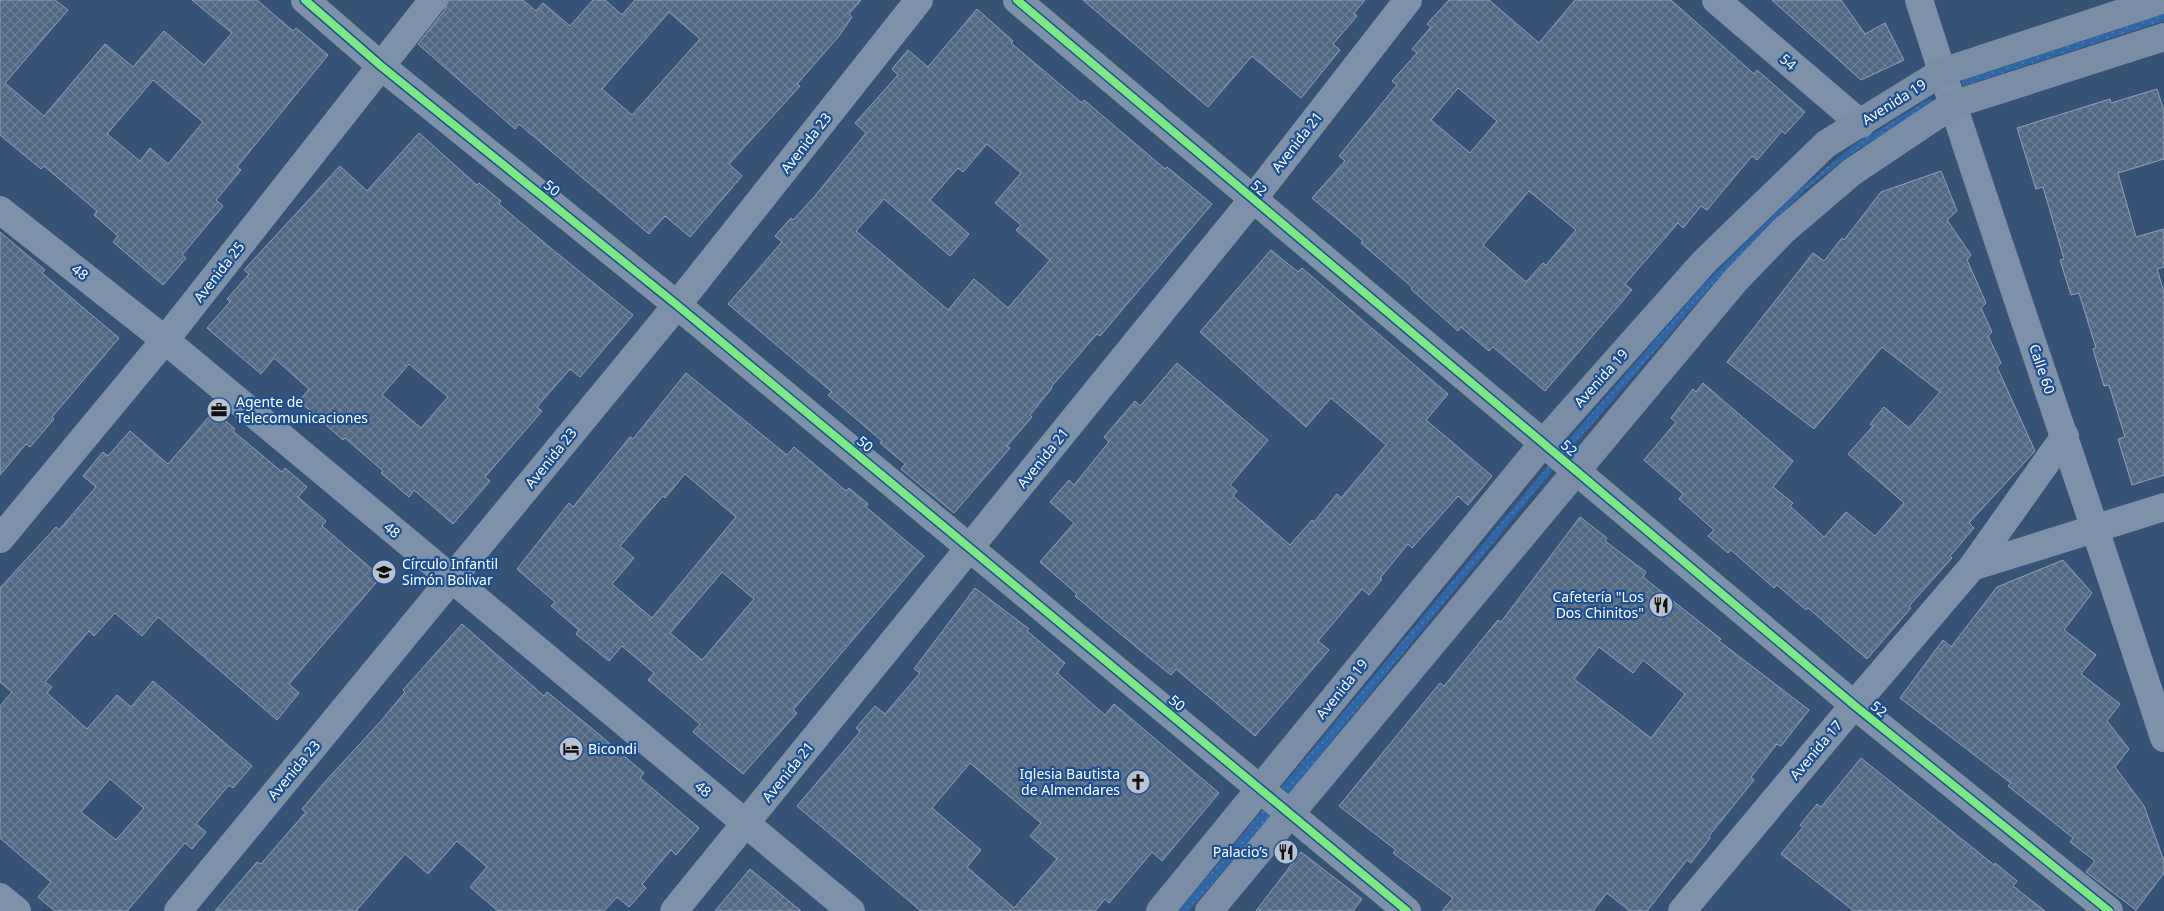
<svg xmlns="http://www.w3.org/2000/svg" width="2164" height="911" font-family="'Noto Sans',sans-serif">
<defs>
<pattern id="grass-dots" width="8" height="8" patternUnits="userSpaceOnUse" patternTransform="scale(1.25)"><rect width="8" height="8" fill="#2f66a5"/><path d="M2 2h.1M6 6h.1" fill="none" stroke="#4e7db2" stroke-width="1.8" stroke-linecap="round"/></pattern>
<pattern id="building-cross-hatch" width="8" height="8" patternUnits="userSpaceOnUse" patternTransform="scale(1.25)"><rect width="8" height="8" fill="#526984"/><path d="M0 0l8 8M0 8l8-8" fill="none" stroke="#6c8096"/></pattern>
</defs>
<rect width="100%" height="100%" fill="#365274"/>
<path fill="url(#grass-dots)" d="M2164 13V21L1963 86 1962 80Z
M1930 98 1934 103 1854 152 1804 191 1720 276 1569 451 1563 446 1703 285 1799 190 1854 145Z
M1551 462 1556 466 1286 797 1279 790Z
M1266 806 1274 812 1189 911H1179Z"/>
<path fill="url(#building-cross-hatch)" stroke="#92a2b6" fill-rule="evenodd" d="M0 0H55L68 10 5 83 44 116 105 44 133 67 164 31 204 65 232 33 192 0H257L293 31 296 28 328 55 237 167 241 170 216 200 223 206 182 255 186 258 163 285 113 242 118 236 94 215 97 211 44 166 41 169 0 135ZM153 80 203 122 168 164 150 148 140 161 107 134Z
M448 0H523L536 11 543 3 570 26 593 0H605L622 15 635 0H861L849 14 852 17 839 36 797 84 800 86 729 164 742 176 690 237 665 216 649 234 519 124 515 129 418 44 445 10ZM669 12 700 39 632 115 602 89Z
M1083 0H1365L1354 13 1357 16 1333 44 1340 50 1301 98 1252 56 1208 107Z
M1449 0H1489L1539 43 1575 0H1671L1754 74 1757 70 1805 112 1785 134 1782 131 1757 160 1752 156 1707 210 1701 206 1683 228 1678 223 1625 284 1632 290 1545 391 1493 347 1489 351 1461 327 1458 331 1411 289 1412 287 1361 243 1363 241 1312 198 1345 161 1339 156 1397 85 1392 81 1417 53 1412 49 1431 27 1427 24ZM1458 88 1497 121 1470 153 1431 120ZM1529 191 1576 230 1546 265 1543 263 1526 282 1483 245Z
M1772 0H1841L1865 34 1885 23 1904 60 1861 80Z
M977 9 1013 41 1011 43 1082 103 1084 100 1165 169 1167 167 1212 204 1100 336 1097 334 1051 387 1052 388 1030 415 1032 417 1007 446 1010 448 954 513 901 469 905 464 880 443 882 441 828 395 832 392 728 304 782 242 775 236 791 218 793 220 815 196 866 133 855 123 898 75 892 69 908 50 928 67ZM987 144 1021 173 995 203 1021 225 1016 230 1050 260 1008 308 974 279 948 310 856 231 884 199 950 256 969 234 930 200 958 168 963 172Z
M2157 89 2164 111V159L2118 173 2136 237 2164 229V267L2157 269 2164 292V475L2132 485 2118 439 2125 437 2109 385 2104 386 2093 349 2096 348 2079 293 2071 295 2060 260 2064 259 2043 187 2036 189 2017 128 2110 99 2111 103Z
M419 133 477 185 479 183 501 201 499 204 547 245 633 315 580 377 570 369 537 407 542 411 485 477 490 481 453 524 414 490 409 497 381 473 383 471 345 438 343 440 299 401 309 389 274 358 261 374 207 328 230 302 227 299 249 274 244 270 340 166 367 191ZM409 364 448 397 421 428 382 395Z
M1941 171 1957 211 1947 220 1971 255 1967 260 1986 303 1981 308 1992 332 1988 336 2001 363 1997 367 2035 451 1969 523 1974 528 1950 556 1952 558 1909 606 1911 608 1867 659 1808 608 1806 610 1777 585 1774 588 1731 550 1728 553 1708 536 1714 530 1679 499 1683 494 1644 460 1676 422 1671 418 1693 389 1696 392 1703 383 1793 461 1773 487 1793 503 1790 506 1824 537 1846 512 1875 536 1904 503 1848 454 1873 426 1870 424 1884 407 1909 428 1940 392 1882 347 1814 429 1727 362 1813 253 1824 261 1842 238 1844 240 1881 192Z
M0 232 45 270 42 273 119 338 52 417 54 419 30 447 26 444 0 475Z
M1271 250 1298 272 1302 268 1448 394 1426 420 1492 476 1468 505 1458 496 1412 548 1408 544 1380 578 1382 579 1369 595 1362 589 1318 641 1329 650 1255 736 1176 669 1171 675 1141 651 1075 596 1077 594 1040 562 1074 523 1050 502 1069 480 1074 485 1109 442 1104 437 1135 401 1140 406 1177 363 1268 440 1230 485 1237 491 1233 496 1290 545 1312 520 1314 522 1337 494 1341 498 1386 445 1331 398 1306 427 1200 332Z
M686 373 787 455 794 447 846 491 849 488 868 504 866 507 924 556 793 710 797 713 743 774 693 732 700 724 648 680 654 673 622 646 609 661 576 634 579 630 551 606 555 602 517 569 569 503 573 507 630 437 633 439ZM685 474 736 517 652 618 612 584 634 558 620 546 663 496 665 498ZM722 572 754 599 702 660 670 633Z
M214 411 235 429 233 431 282 472 285 468 307 487 298 497 326 521 322 526 381 577 289 684 299 693 277 720 158 617 142 636 115 613 94 636 89 631 45 682 52 687 47 693 87 729 117 695 131 707 153 681 252 766 233 788 229 785 196 824 206 832 192 849 185 843 127 911H55L38 897 51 882 0 838V706L12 692 0 682V588L56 527 59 530 96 487 83 476 103 452 108 456 130 431 168 464ZM110 779 144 808 116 840 81 812Z
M1580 517 1607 538 1605 541 1646 572 1643 577 1721 639 1719 641 1809 710 1781 746 1777 744 1751 777 1754 780 1709 836 1710 838 1691 863 1687 860 1647 911H1630L1607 893 1593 911H1442L1453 898 1393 853 1396 850 1339 806 1440 683 1444 686 1498 620 1501 622ZM1599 647 1633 673 1643 660 1685 694 1651 738 1574 679Z
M2063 560 2092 593 2064 630 2096 655 2081 674 2120 704 2107 721 2129 749 2115 767 2144 806 2164 861V873L2136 910 2086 872 2095 861 2070 842 2073 838 2008 786 2011 783 1900 698 1943 640 1951 647 1997 587Z
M975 588 1029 629 1027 631 1065 663 1057 673 1105 715 1114 704 1219 793 1162 861 1152 852 1109 903 1105 899 1095 911H921L797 806 860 732 856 728 875 706 885 714 920 673 914 669ZM970 763 1041 823 1030 836 1057 859 1014 908 967 867 981 850 932 808Z
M462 624 544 696 547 692 595 731 644 773 640 778 699 828 676 855 671 850 642 884 646 888 629 907 617 897 604 911H498L470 887 487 867 457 841 428 874 405 854 356 911H215L257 862 261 864 306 812 302 809 323 784 380 722 405 692 403 690Z
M1861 758 1994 865 1995 863 2017 881 2013 886 2045 911H1854L1781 854 1803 827 1800 825 1817 804 1821 807Z
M1301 852 1362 899 1353 911H1256Z
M750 869 801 911H715Z"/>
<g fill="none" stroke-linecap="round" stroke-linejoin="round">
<path stroke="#7d92a8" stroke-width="28" d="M305 0 381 66 677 305 1407 911
M1017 0 1854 705 2109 911
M1716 0 1861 124
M0 210 165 340 851 911
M0 539 165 340 433 0
M1972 567 2065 436
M0 897 17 911
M178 911 677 305 919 0
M674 911 1253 199 1408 0
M1682 911 1854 705 1972 567 2164 507"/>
<path stroke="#7d92a8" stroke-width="28" d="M1919 0C1998 247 2084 491 2164 738"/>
<path stroke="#798da4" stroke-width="28" d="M1160 911 1544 442 1704 262 1826 144 1942 72 2161 0
M1209 911 1734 282 1784 230 1852 172 1952 105 2164 37"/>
<defs>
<path id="cycleway" d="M305 0 381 66 677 305 1407 911
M1017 0 1854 705 2109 911"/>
</defs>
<use href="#cycleway" stroke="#1b4f8f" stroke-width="11"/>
<use href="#cycleway" stroke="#7ce984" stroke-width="8"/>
</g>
<defs>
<symbol id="office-disc" viewBox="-11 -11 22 22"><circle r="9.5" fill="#b9c2ce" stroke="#1b4f8f"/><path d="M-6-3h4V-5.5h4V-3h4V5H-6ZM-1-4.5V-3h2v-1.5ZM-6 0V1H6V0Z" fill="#111"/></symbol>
<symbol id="school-disc" viewBox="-11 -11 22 22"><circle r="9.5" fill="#b9c2ce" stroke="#1b4f8f"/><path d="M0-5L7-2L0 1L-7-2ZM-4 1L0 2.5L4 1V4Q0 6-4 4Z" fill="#111"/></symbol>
<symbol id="restaurant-disc" viewBox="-11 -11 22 22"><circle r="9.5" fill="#b9c2ce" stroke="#1b4f8f"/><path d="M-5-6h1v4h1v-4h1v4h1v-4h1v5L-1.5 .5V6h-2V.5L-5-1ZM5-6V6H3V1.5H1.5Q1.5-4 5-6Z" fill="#111"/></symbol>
<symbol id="hotel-disc" viewBox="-11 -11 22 22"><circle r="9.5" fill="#b9c2ce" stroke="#1b4f8f"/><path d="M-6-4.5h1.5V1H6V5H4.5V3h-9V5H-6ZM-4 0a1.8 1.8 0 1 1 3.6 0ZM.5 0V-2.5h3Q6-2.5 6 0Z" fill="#111"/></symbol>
<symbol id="church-disc" viewBox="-11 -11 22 22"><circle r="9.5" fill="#b9c2ce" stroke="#1b4f8f"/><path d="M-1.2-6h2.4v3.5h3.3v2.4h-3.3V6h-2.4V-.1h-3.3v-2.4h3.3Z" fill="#111"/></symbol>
</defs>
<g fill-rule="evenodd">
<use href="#office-disc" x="205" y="396" width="28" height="28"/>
<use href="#school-disc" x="370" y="558" width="28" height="28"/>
<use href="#restaurant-disc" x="1647" y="591" width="28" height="28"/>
<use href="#hotel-disc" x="557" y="735" width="28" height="28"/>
<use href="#church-disc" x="1124" y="768" width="28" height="28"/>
<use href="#restaurant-disc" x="1272" y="838" width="28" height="28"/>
</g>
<g text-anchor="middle" stroke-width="4.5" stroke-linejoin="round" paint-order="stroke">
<g font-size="14" fill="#fff" stroke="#1b4f8f">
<text transform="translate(1788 62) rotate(41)" y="5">54</text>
<text transform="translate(1894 102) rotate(-32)" y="5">Avenida 19</text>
<text transform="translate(1297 142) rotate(-52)" y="5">Avenida 21</text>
<text transform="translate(806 143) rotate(-52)" y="5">Avenida 23</text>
<text transform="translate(552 188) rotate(39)" y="5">50</text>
<text transform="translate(1259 188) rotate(40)" y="5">52</text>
<text transform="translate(80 272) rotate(38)" y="5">48</text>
<text transform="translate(219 272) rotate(-52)" y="5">Avenida 25</text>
<text transform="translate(2042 369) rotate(71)" y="5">Calle 60</text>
<text transform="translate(1601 378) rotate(-48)" y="5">Avenida 19</text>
<text transform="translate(865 444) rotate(40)" y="5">50</text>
<text transform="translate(1569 448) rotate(42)" y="5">52</text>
<text transform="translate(551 458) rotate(-51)" y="5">Avenida 23</text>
<text transform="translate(1043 458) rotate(-51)" y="5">Avenida 21</text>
<text transform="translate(392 530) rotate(40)" y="5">48</text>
<text transform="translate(1342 689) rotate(-51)" y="5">Avenida 19</text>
<text transform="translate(1177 703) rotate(40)" y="5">50</text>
<text transform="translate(1879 709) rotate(39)" y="5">52</text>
<text transform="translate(1816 750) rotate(-50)" y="5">Avenida 17</text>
<text transform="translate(294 770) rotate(-50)" y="5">Avenida 23</text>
<text transform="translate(788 772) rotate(-51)" y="5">Avenida 21</text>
<text transform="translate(703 789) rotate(40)" y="5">48</text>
</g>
<g font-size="14" fill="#fff" stroke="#1b4f8f" text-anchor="start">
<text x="236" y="407">Agente de<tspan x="236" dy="16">Telecomunicaciones</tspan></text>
<text x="402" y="569">Círculo Infantil<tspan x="402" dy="16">Simón Bolivar</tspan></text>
<text x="1644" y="602" text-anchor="end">Cafetería "Los<tspan x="1644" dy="16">Dos Chinitos"</tspan></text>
<text x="588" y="754">Bicondi</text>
<text x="1120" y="779" text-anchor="end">Iglesia Bautista<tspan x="1120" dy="16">de Almendares</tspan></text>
<text x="1268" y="857" text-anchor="end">Palacio’s</text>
</g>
</g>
</svg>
